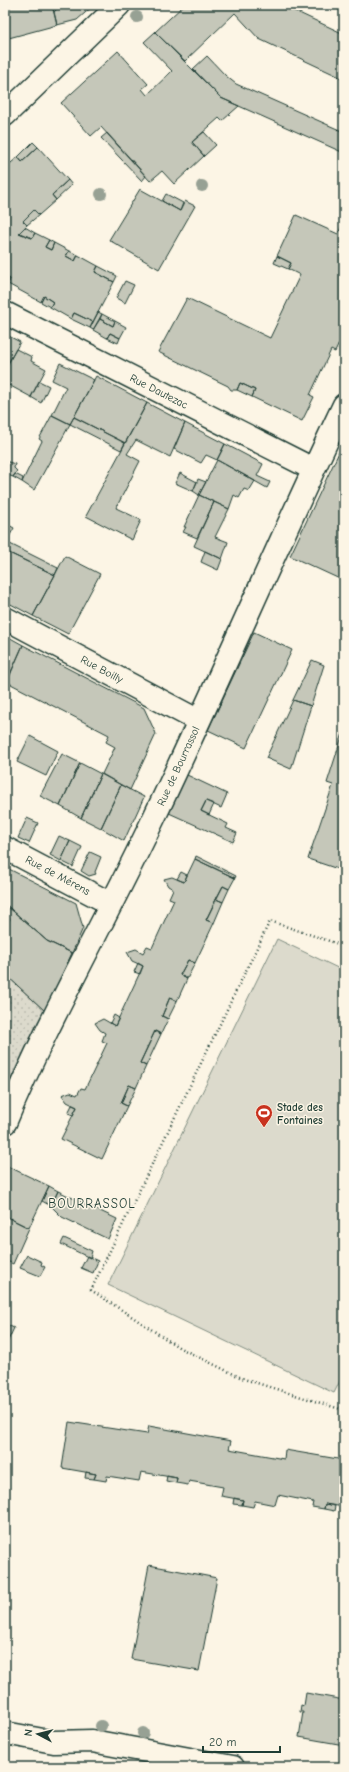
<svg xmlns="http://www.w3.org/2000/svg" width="349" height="1772" font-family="'Comic Neue',sans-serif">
<defs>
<pattern id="grass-dots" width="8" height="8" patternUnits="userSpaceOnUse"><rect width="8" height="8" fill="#dcdacc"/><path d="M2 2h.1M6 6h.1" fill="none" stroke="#bcbcb0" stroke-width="1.8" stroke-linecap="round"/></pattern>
</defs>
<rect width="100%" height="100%" fill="#fcf5e5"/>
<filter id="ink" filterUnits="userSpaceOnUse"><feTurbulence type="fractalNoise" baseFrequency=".025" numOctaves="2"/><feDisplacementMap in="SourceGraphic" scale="8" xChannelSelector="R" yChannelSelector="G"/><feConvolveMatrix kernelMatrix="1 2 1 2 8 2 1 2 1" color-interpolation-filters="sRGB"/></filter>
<g filter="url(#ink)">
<path fill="url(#grass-dots)" stroke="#7e8c80" d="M5 974 45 1011 5 1092Z"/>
<path fill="#dcdacc" stroke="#7e8c80" d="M277 939 344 971V1373L334 1393 108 1285Z"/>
<path fill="#c5c7b9" stroke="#1f3d34" d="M5 5H52L57 25 5 39Z
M52 5H61L54 12Z
M61 5H94L77 20 57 25 54 12Z
M184 5H282L344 34V79L259 39 235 13 185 61 155 32Z
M155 32 221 98 239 106 222 121 219 118 192 142 204 156 174 184 162 171 150 181 101 127 91 136 61 103 118 51 148 84 142 89 147 95 172 71 144 42Z
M207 56 226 76 236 84 344 132V153L221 98 193 69Z
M204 132 216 145 204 156 192 142Z
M107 133 146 176 142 181 101 138Z
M33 142 38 147 22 162 18 157Z
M38 147 68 180 52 195 56 200 39 215 34 210 23 221 27 225 19 233 32 238 35 233 49 240 45 247 51 250 54 243 69 251 66 256 75 261 78 255 98 266 95 272 114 282 93 322 74 313 71 319 50 307 53 302 44 296 41 302 8 284 10 279 5 276V168L18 157 22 162Z
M68 180 72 185 56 200 52 195Z
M140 189 180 211 185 201 195 206 159 269 109 240Z
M166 194 183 203 180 211 162 201Z
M34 210 39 215 27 225 23 221Z
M296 215 338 234 344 222V333L335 352 331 350 310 395 314 397 302 421 252 397 255 390 240 383 237 390H231L228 386 158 352 187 298 270 338 300 275 288 269 291 263 277 256Z
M25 227 35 233 32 238 19 233Z
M49 240 54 243 51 250 45 247Z
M69 251 78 255 75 261 66 256Z
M277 256 291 263 288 269 274 263Z
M98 266 117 276 114 282 95 272Z
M5 276 10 279 8 284 5 283Z
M125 281 134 285 125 303 116 298Z
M44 296 53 302 50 307 41 302Z
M98 312 102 314 93 330 90 328Z
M74 313 93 322 90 328 71 319Z
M102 314 115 321 113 326 100 319Z
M100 319 113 326 115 321 126 327 120 338 110 333 107 338 93 330Z
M110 333 120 338 118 343 107 338Z
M5 334 20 342 5 369Z
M16 349 32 357 31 361 46 369 31 397 5 383V369Z
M60 363 94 380 70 424 52 415 66 387 52 380Z
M96 376 147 403 125 443 74 417Z
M39 381 49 386 41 403 31 397Z
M240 383 255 390 252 397 237 390Z
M147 403 185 423 170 457 136 440 127 454 140 461 116 508 141 520 132 540 86 516Z
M52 415 70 424 34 490 22 482 42 441 39 439Z
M74 417 125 443 121 450 70 424Z
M185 423 225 444 217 460 206 455 201 463 174 449Z
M225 444 263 464 257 476 270 482 267 488 217 460Z
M341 448 344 449V581L290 556Z
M217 460 255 481 249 491 244 489 239 498 234 495 229 509 199 495Z
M5 461 15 464 14 468 17 471 13 477 5 474Z
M180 473 197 482 193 491 175 483Z
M15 474 23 478 22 482 13 477Z
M198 479 206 482 199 495 193 491Z
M199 495 214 502 197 538 183 532 186 527H184Z
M214 502 229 509 215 537 228 542 222 559 194 546Z
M5 523 14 528 5 544Z
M6 542 58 568 55 575 5 551Z
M5 551 55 575 33 616 5 601Z
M205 551 222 559 218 570 201 562Z
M65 556 100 574 68 634 33 616Z
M254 632 292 650 246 748 208 730Z
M5 635 23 645 6 683H5Z
M23 645 144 708 156 734 130 790 102 774 115 747 106 742 109 735 7 682Z
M312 660 324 665 311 706 293 700Z
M293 700 311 706 291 769 266 758Z
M344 730V871L308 859 333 785 327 783Z
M30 736 58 751 46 776 17 762Z
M62 754 80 763 60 806 40 796Z
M80 763 101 774 81 818 60 806Z
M101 774 121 785 101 828 81 818Z
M187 775 227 794 221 808 206 801 201 811 228 824 226 828 237 833 233 842 169 813Z
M121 785 144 797 124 841 101 828Z
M206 801 214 804 209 815 201 811Z
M27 818 38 823 29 843 18 838Z
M59 836 70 841 61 861 50 855Z
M70 841 82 847 73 867 61 861Z
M90 852 101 857 95 872 96 874 89 876 81 871Z
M196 856 236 876 235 878 195 859Z
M195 859 235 878 229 889 223 886 206 920 214 923 195 963 188 960 180 975 187 979 177 1001 170 997 162 1016 168 1019 161 1034 155 1031 140 1063 146 1066 136 1088 129 1085 121 1103 127 1106 102 1159 61 1139 77 1107 67 1102 62 1095 70 1092 77 1095 81 1088 85 1089 107 1043 102 1041 105 1033 100 1030 95 1023 103 1019 115 1026 143 966 132 961 127 952 136 949 143 953 147 946 152 948 174 900 169 898 173 889 168 886 164 879 172 877 184 882Z
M5 867 76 903 83 928 72 953 47 941 5 904Z
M181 872 187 875 184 882 177 879Z
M223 886 229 889 223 902 216 899Z
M216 899 223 902 214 923 206 920Z
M5 904 47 941 72 953 45 1011 5 974V926L10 919 5 915Z
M188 960 195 963 187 979 180 975Z
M138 963 143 966 140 974 134 972Z
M170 997 177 1001 168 1019 162 1016Z
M114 1015 119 1018 115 1026 110 1023Z
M155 1031 161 1034 146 1066 140 1063Z
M129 1085 136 1088 127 1106 121 1103Z
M72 1105 77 1107 73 1115 68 1113Z
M5 1165 49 1186 29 1228 5 1216Z
M49 1186 58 1191 51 1206 42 1201Z
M58 1191 117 1219 108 1239 62 1217 51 1206Z
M5 1216 29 1228 13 1264 5 1260Z
M64 1238 92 1251 90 1258 61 1244Z
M27 1255 42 1262 41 1265 45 1267 40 1276 20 1268Z
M87 1256 98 1261 93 1273 81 1268Z
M5 1324 14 1328 5 1347Z
M69 1422 147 1434 149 1426 231 1441 229 1449 284 1459 285 1450 344 1460V1507L325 1504 324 1509 312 1507 313 1502 278 1495 275 1505 255 1501 253 1507 242 1505 243 1500 221 1496 223 1487 189 1481 188 1485 176 1483 177 1478 141 1472 139 1481 107 1476 106 1481 94 1479 96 1474 62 1468Z
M86 1472 96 1474 94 1479 85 1478Z
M167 1476 177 1478 176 1483 166 1481Z
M234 1498 243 1500 242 1505 233 1504Z
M325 1504 335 1506 334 1511 324 1509Z
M149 1565 217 1578 199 1671 131 1659Z
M306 1693 344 1700V1745L299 1737 303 1712H300L301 1705 304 1706Z"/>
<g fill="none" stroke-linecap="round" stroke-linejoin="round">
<defs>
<path id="minor" d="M5 313 313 469
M5 618 199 721
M5 848 111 904
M5 1123C48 1020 104 923 152 822 218 684 278 543 344 405
M5 1733 54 1742 92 1741 233 1767"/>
<path id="tertiary" d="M5 115 119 5"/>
</defs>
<use href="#minor" stroke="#1f3d34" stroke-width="25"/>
<use href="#tertiary" stroke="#1f3d34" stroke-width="25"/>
<path stroke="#1f3d34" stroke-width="2.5" stroke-dasharray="1 3" stroke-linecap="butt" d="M344 946 270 921 91 1290 180 1348 244 1379 340 1409 344 1402"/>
<use href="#minor" stroke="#fcf5e5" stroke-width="22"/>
<use href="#tertiary" stroke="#fcf5e5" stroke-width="22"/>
</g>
<g fill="#97a194">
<circle cx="137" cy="17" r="6"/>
<circle cx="202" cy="186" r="6"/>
<circle cx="101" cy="194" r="6"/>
<circle cx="101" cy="1726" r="6"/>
<circle cx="143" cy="1733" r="6"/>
</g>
</g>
<defs>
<symbol id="stadium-pin" viewBox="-11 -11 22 30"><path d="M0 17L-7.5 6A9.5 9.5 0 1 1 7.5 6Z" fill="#c8321e" stroke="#fcf5e5"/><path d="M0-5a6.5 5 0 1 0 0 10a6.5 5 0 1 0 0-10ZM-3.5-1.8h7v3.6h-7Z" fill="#fff"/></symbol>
</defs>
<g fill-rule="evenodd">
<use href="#stadium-pin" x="254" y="1103" width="20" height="27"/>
</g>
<g text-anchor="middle" stroke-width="3" stroke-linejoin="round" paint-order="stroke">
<g font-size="11" fill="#1f3d34" stroke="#fcf5e5">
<text transform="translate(159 391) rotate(27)" y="4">Rue Dautezac</text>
<text transform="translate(102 669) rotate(28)" y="4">Rue Boilly</text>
<text transform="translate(178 766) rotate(-65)" y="4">Rue de Bourrassol</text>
<text transform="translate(58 875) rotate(28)" y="4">Rue de Mérens</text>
</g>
<g font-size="11" font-weight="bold" fill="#1f3d34" stroke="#fcf5e5" text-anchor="start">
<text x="277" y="1111">Stade des<tspan x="277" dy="13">Fontaines</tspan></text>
</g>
<g font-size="13" letter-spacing="1" fill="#1f3d34" stroke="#fcf5e5">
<text x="92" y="1208">BOURRASSOL</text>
</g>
</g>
<rect width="349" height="1772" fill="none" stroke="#fcf5e5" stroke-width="20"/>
<rect x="10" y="10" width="329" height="1752" fill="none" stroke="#1f3d34" stroke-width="1.5" filter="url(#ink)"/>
<g transform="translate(38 1734) rotate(277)" stroke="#fcf5e5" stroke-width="3" paint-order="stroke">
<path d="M0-3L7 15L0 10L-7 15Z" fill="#1f3d34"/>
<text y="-6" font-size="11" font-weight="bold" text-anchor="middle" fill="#1f3d34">N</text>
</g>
<path d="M203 1746v6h77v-6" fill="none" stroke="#1f3d34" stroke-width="2"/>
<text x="209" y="1746" font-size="12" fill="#1f3d34" stroke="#fcf5e5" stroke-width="3" paint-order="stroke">20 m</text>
</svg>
